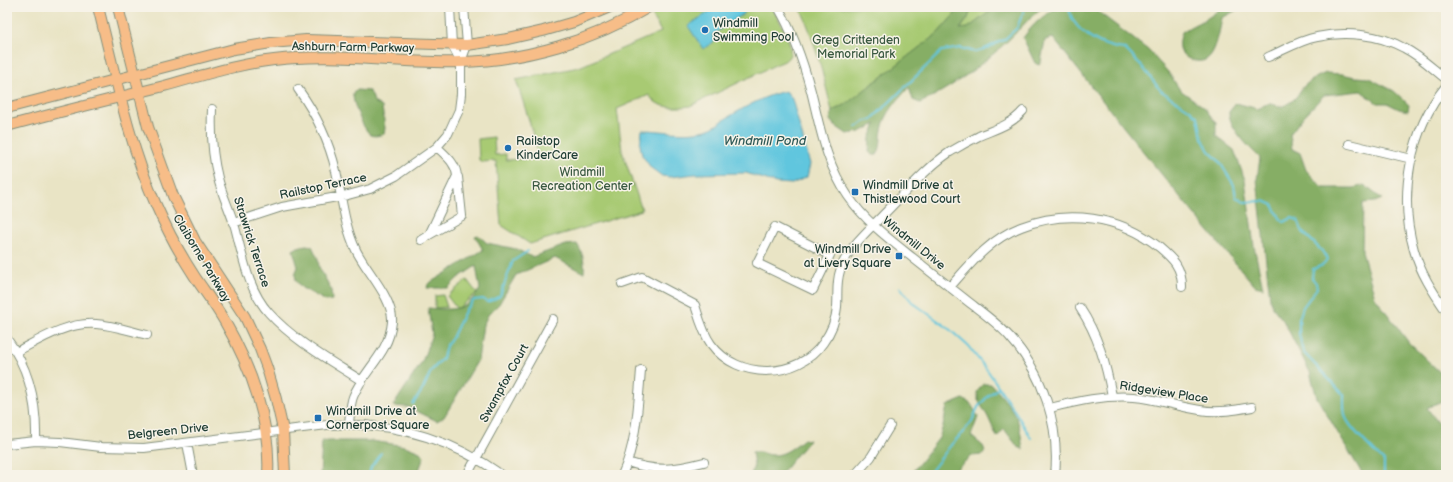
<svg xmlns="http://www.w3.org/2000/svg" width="1453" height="482" font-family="'Balsamiq Sans',sans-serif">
<rect width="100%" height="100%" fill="#f7f3e8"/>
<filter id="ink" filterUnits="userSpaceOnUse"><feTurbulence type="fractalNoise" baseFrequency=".025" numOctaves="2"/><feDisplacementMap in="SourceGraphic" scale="8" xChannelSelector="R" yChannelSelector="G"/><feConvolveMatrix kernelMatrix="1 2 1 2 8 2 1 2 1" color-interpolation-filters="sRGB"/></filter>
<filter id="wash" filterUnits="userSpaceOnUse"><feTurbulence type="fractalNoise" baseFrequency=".012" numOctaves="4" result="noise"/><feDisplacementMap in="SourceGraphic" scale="16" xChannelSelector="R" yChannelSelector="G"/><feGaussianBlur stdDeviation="0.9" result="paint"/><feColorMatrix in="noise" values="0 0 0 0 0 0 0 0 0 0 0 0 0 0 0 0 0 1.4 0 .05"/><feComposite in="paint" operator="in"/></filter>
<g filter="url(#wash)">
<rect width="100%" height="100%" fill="#e9e4c5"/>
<path fill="#a8ca73" stroke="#648454" d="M664 7H771C778 17 797 48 788 58 785 62 779 63 775 65L690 106C676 108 657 109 649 95L617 109 622 151 642 210 530 244 501 225 496 161 482 162 479 160 478 139 494 137 495 155 506 154V160L539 158 529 120 516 80 579 67 661 32 652 15Z
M800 7H961L938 33 845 105 832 111C823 75 815 40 800 7Z
M972 7H996L968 28 960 30 968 18Z
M467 280 477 293 457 309 447 296Z
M443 295 447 307 435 308V296Z"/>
<path fill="#86ae65" stroke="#52764c" d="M961 7H972L968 18 960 29 968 28 996 7H1043C1027 19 1016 34 1001 47 977 69 949 89 920 103L913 100 909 87C898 100 885 113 882 130 880 139 882 147 877 155H873L869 152 870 138 876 124 860 132 847 134 834 125 830 120 832 111 845 105 938 33Z
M1059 7H1092L1148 50 1168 72 1180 90 1204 107 1216 123V136L1234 150 1245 180 1254 246 1263 288 1255 286C1185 205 1119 122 1053 38L1045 40 1041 62 1039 65 1035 63 1023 38C1033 24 1043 15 1059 7Z
M1221 7H1242L1222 18C1220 29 1216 53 1207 59 1200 64 1186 60 1182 53 1178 47 1180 38 1182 32 1196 22 1210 20 1221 7Z
M1326 73 1342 74 1355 77 1369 78 1394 91 1409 105 1408 111 1399 109 1387 103H1377L1361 91 1324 95 1303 117 1290 134 1292 149 1300 153 1306 170 1323 188H1354L1364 185 1382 199 1375 202 1363 203 1362 252 1375 297 1409 343 1446 378V399L1427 408 1443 429 1444 440 1446 442V475H1363L1317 398 1310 372 1283 320 1274 309 1270 299 1257 179 1260 158C1249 147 1229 128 1229 112L1236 103 1258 109C1261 107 1265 104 1269 104 1276 104 1280 109 1287 104 1297 99 1298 93 1304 86 1311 80 1318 76 1326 73Z
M357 90 369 91 372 95 374 102 382 107 385 128 384 134C380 135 376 137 371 135 363 130 352 102 353 93Z
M478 235 487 243 516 249 532 257 566 245 577 244C583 253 585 263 584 273L555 258 516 275 499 304 488 315 483 325 478 360 444 417 437 421 408 407 393 406 422 362 432 334 428 308C452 310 466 312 480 289L476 266 458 278 448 288H427L428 284 483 250 475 236Z
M306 245 312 246 318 259 319 267 331 289 332 300 326 301 302 288 296 281 295 274 298 267 293 250 298 247Z
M983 384H991C1000 394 1010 405 1016 417 1021 427 1021 439 1023 449L1018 447 1004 429 997 437 988 417 978 400 977 392Z
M963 399 971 404 978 417 971 436 983 446 985 451 982 455 971 456 950 475H910L939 438 943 426 947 406Z
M804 439 809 440 780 475H751L754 465 752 452C760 451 766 455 774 455 785 455 795 446 804 439Z
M322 441H372L405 446 420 452 424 457 417 475H320Z"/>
<path fill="#61c6de" stroke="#408289" d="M716 7H741L745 13 712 35 715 41 703 49 688 26Z
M786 91 792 99 810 164 807 177 792 184 776 183 746 173 695 174 670 177 662 176 651 168 642 155 640 145 642 130C663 130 685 136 706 130 714 128 723 120 730 116 747 106 766 95 786 91Z"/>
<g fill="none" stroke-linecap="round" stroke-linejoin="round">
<path stroke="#61c6de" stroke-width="2" d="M1069 7C1071 31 1103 48 1125 49L1141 65 1161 91 1189 109 1198 117 1202 138 1209 151 1219 161 1234 185 1236 197 1244 202 1264 201 1273 205 1280 218 1284 222 1292 218 1298 220 1302 231 1322 251 1327 259 1323 265 1313 269 1312 278 1316 283 1317 288 1303 307 1299 319V334L1303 352 1344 395C1344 403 1343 410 1346 418 1351 430 1374 451 1384 461V475
M856 127 866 121 871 120 942 51 961 48 975 52 987 48 1005 39 1017 28 1025 7
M900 287 912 302 948 328 968 346 988 371 1016 413 1031 438
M413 404 423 389 431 371 443 358 446 346 452 338 466 309 474 300 483 299 488 302 500 296 513 261 528 251
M369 475 371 467 381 453
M928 475 951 445 965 430 972 421 978 407 988 396 999 387"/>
</g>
</g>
<g filter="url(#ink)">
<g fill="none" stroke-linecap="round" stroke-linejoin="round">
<defs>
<path id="minor" d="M450 7 452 45 461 62
M778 7C794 34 803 61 811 91 820 127 826 164 848 196 865 221 889 239 913 258 932 273 951 288 970 303 983 313 997 323 1009 336 1043 373 1060 425 1055 475
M1268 57C1284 50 1300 40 1317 37 1344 31 1379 34 1404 48 1420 56 1432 68 1446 79
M1446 86C1410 130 1398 195 1414 250 1420 272 1433 292 1446 311
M298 89C316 114 329 141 336 171 342 198 344 225 356 250 366 271 394 299 392 322 389 354 364 369 353 397 350 405 350 415 349 424
M212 109C211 132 212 155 218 178 222 195 230 210 235 227 243 257 248 290 269 313 294 341 331 361 362 381
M1349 144 1412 159
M233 223 282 207 348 195 370 189 396 176 437 147 448 134 459 110 461 94V62L467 45 464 7
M775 227 830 255 813 290 757 263Z
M429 235 462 216 458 177
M421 240 429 235 457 176C456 163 446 156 437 147
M622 284 642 277 695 305C699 318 703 333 711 344 738 381 798 379 823 343 831 332 836 320 837 307 838 294 836 283 840 271 847 248 868 231 884 214 905 193 925 169 950 152 960 146 969 141 979 136 995 129 1011 125 1023 111
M950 287C971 263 990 239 1021 227 1067 209 1120 216 1159 247 1173 259 1182 267 1182 287
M1080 308C1098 335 1106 364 1112 396
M7 339C30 369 37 405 36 441
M16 352C41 339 67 322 96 324 113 325 130 331 147 335
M1050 408C1078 401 1105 395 1134 397 1157 399 1178 407 1200 410 1218 413 1235 410 1252 407
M187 443 193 475
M7 444 36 441 60 442 101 447 144 448 327 425C391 421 450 438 502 475
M627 462C658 472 673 470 704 462
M467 475 553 319
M622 475C637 442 638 405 641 370
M855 475 871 457 890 426"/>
<path id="major" d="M98 7C115 73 128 142 156 205 167 230 180 254 195 277 205 292 216 306 225 322 251 367 271 422 268 475
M118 7 148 127 173 196 195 241 245 317 260 349 267 368 276 399 283 430 285 475
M7 108 234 49 271 43 306 40 467 45 508 39 543 31 574 22 610 7
M7 126C59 112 112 99 164 86 201 76 237 64 274 60 336 52 398 64 460 62 523 61 595 40 649 7"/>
</defs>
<use href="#minor" stroke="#84907c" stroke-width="10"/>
<use href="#major" stroke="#84907c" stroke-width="12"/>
<use href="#minor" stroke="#fff" stroke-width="8"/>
<use href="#major" stroke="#f7bd88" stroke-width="10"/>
</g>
</g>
<g fill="#1f6fb2" stroke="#f7f3e8" stroke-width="1.5">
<circle cx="705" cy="30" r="4"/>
<circle cx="508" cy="148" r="4"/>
<rect x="851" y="188" width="8" height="8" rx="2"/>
<rect x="895" y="252" width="8" height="8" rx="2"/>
<rect x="314" y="414" width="8" height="8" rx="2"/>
</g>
<g text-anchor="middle" stroke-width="3" stroke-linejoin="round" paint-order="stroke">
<g font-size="12" fill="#1f3d34" stroke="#f7f3e8" text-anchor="start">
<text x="713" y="27">Windmill<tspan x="713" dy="14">Swimming Pool</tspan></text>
<text x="516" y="145">Railstop<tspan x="516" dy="14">KinderCare</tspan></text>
<text x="863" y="189">Windmill Drive at<tspan x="863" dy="14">Thistlewood Court</tspan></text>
<text x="891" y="253" text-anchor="end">Windmill Drive<tspan x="891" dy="14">at Livery Square</tspan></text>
<text x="326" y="415">Windmill Drive at<tspan x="326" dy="14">Cornerpost Square</tspan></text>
</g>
<g font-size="12" fill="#3a5941" stroke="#f7f3e8">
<text x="856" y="44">Greg Crittenden<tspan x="856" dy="14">Memorial Park</tspan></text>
<text x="582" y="176">Windmill<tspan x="582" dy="14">Recreation Center</tspan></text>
</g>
<g font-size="12" fill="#1f3d34" stroke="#f7f3e8">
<text transform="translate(353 47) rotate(1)" y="4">Ashburn Farm Parkway</text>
<text transform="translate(323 186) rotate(-12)" y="4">Railstop Terrace</text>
<text transform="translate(252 242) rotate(72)" y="4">Strawrick Terrace</text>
<text transform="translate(914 243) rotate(39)" y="4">Windmill Drive</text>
<text transform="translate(202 258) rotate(59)" y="4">Claiborne Parkway</text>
<text transform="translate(504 383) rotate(-61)" y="4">Swampfox Court</text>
<text transform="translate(1164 392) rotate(9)" y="4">Ridgeview Place</text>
<text transform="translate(168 431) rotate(-6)" y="4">Belgreen Drive</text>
</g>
<g font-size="13" font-style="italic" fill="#2c5856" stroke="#f7f3e8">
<text x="765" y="145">Windmill Pond</text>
</g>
</g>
<rect width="1453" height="482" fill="none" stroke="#f7f3e8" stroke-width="24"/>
</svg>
